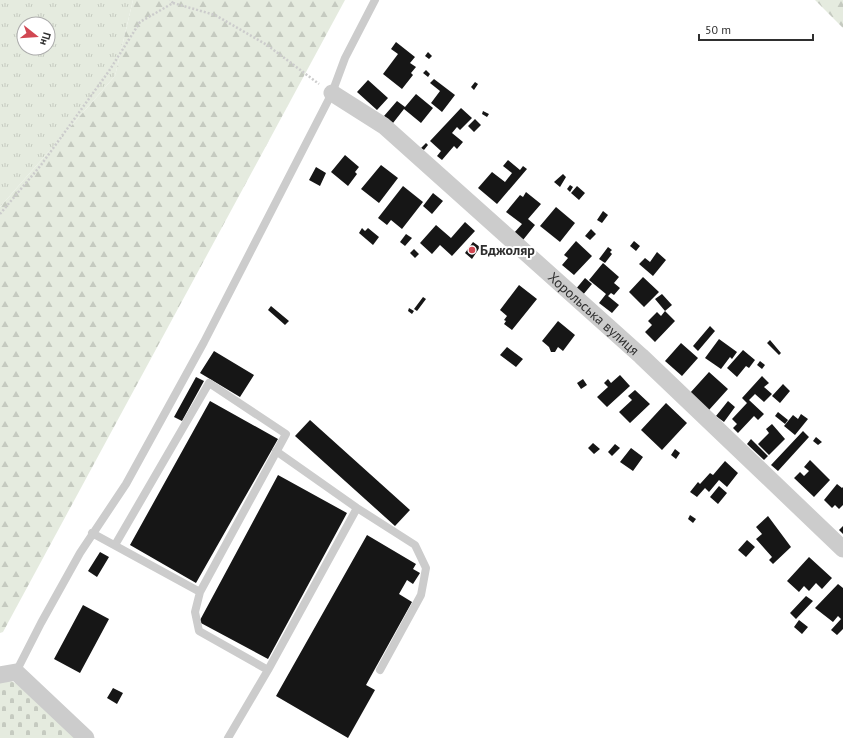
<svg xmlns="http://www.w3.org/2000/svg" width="843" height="738" font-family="'PT Sans',sans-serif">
<defs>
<pattern id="grass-tufts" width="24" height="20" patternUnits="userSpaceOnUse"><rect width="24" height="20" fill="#e5ebdf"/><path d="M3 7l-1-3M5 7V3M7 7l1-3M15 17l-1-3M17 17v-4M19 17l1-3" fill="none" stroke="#c5cac0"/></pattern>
<pattern id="forest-firs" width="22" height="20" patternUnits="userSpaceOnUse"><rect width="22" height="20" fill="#e5ebdf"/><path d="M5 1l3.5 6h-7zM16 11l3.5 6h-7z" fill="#c5cac0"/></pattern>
<pattern id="cemetery-stones" width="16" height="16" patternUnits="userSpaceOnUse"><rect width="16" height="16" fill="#e5ebdf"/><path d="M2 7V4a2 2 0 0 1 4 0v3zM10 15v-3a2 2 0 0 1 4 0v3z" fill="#c5cac0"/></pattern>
</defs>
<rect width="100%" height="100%" fill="#fff"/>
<path fill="url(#grass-tufts)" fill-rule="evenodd" d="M0 0H133L115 76 0 207ZM24 24H48V48H24Z"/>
<path fill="url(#forest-firs)" d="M133 0H345L3 632 0 633V207L115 76Z
M815 0H843V28Z"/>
<path fill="url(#cemetery-stones)" d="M4 677 32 692 83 738H0V678Z"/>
<path fill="#161616" d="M396 42 415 57 410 63 416 67 411 73 413 75 402 89 383 74 398 54 391 49Z
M428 52 432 56 429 59 425 56Z
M426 70 430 74 428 77 423 73Z
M434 79 455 95 442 112 431 103 440 91 430 83Z
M368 80 388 98 377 110 357 92Z
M475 82 478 84 474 90 471 87Z
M416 94 433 108 421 123 404 109 393 123 384 116 397 101 405 107Z
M461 108 472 118 460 130 457 127 452 133 463 142 457 149 454 146 442 160 437 156 441 151 430 141Z
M483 111 489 114 487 117 482 114Z
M475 119 481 125 474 132 468 126Z
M426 143 428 145 424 150 421 148Z
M345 155 359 167 355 172 357 174 348 186 331 172Z
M508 160 520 170 523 166 527 169 497 204 478 188 492 172 505 182 512 173 503 166Z
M381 165 398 178 379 203 361 189Z
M316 167 326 173 320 186 309 180Z
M563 174 566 177 560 187 554 182Z
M570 185 573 187 570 192 567 189Z
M403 186 423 202 402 229 391 220 387 225 378 218Z
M577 186 585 193 579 200 571 193Z
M526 192 541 204 528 219 535 225 523 240 514 233 522 224 506 212 520 195 523 197Z
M433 193 443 201 432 214 423 206Z
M556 207 575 223 560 242 540 226Z
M603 211 608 215 602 223 597 220Z
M465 222 475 231 452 256 440 245 432 254 420 243 436 225 451 238Z
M362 228 365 231 368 228 379 237 373 245 359 233Z
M591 229 596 234 590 240 585 236Z
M406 234 412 238 405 246 400 242Z
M576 241 592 256 574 275 562 265 568 258 564 255Z
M634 241 640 246 636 251 630 246Z
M473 242 480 247 472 259 465 253Z
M608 247 612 250 610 252 612 254 605 263 599 259Z
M414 249 419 254 415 258 410 253Z
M657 252 666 260 653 276 639 264 645 258 650 262Z
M603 263 619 277 614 283 620 288 614 295 611 293 608 296 619 305 612 313 599 303 606 294 589 280Z
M643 277 659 292 644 307 629 292Z
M585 278 592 284 582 296 575 290Z
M519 285 537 299 512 330 504 324 506 321 504 320 507 316 500 310Z
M662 294 672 305 665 311 655 299Z
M423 297 426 299 417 311 414 309Z
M271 306 289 321 285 325 268 310Z
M409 308 414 311 412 314 408 311Z
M665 311 675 321 655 342 645 332 652 325 648 321 657 312 661 316Z
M558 321 575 335 563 351 558 347 555 352H551L549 347 542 341Z
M710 326 715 331 698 351 693 346Z
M719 339 737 352 732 359 730 357 721 369 705 358Z
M770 340 781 353 779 355 767 343Z
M681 343 698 358 682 376 665 361Z
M507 347 523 359 516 367 500 355Z
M743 350 755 360 749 368 746 366 737 377 727 368Z
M214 351 254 375 240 397 200 373Z
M760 361 765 365 762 369 757 365Z
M709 372 728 389 709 410 690 393Z
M620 375 630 386 607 407 597 397 608 387 604 383 608 379 611 383Z
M762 376 769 383 764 387 772 394 764 402 755 394 749 400 764 414 758 420 754 416 738 433 733 428 737 424 732 419 747 403 742 398Z
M196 377 204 381 182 421 174 417Z
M583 379 587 385 581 389 577 383Z
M783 384 790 391 780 403 772 396Z
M635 390 650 404 630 423 619 412 632 400 628 396Z
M210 401 278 439 196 583 130 545Z
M728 401 735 407 724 422 716 416Z
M666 403 687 423 662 450 641 430Z
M778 412 788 420 785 424 775 416Z
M801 414 808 419 795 435 784 426 793 415 798 419Z
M310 420 410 510 395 526 295 436Z
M772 424 785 439 769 455 758 444 769 433 766 429Z
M803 431 809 437 778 471 771 465Z
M816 437 822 442 818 445 813 441Z
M751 439 768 456 764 460 747 444Z
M593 443 600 449 594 454 588 448Z
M615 444 620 448 612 456 608 452Z
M631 448 643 457 633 471 620 462Z
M675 449 680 453 676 459 671 455Z
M810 460 830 480 814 497 794 478 800 472 804 476 809 471 804 467Z
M725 461 738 473 727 487 719 480 709 492 705 488 697 497 690 492 698 482 700 484 710 473 713 475Z
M278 475 347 513 268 659 199 622Z
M837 484 842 488 843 487V505L839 509 835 505 832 508 824 500Z
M719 486 727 493 718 504 710 497Z
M690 515 696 519 693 523 688 519Z
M768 516 791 547 773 564 769 560 772 557 756 539 762 534 756 527Z
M843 526V534L839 530Z
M367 535 416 564 413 569 420 573 413 584 407 580 399 594 412 602 366 685 375 690 348 738 276 696Z
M747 540 755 547 746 557 738 550Z
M100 552 109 557 97 577 88 571Z
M809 557 832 578 822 589 816 583 809 591 804 586 799 592 787 581Z
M838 584 843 588V629L837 635 831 630 841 619 838 616 833 622 815 608Z
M806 596 813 601 796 619 790 613Z
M83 605 109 619 80 673 54 659Z
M799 620 808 627 802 634 794 627Z
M113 688 123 693 117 704 107 698Z"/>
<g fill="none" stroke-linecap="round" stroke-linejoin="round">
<path stroke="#ccc" stroke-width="2.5" stroke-dasharray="2 2" stroke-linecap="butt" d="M173 3 215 15 267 45 319 84
M0 214 41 165 109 71 140 22 173 3 170 0"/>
<path stroke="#ccc" stroke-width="8" d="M276 451 357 508 415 545 426 568 421 595 380 670
M92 533 200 592
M115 545 209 383 286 434 200 592 195 612 199 631 268 670
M16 672 41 623 80 553 126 484 204 342 332 93 345 58 375 0
M228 738 268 670 357 508"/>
<g stroke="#ccc" stroke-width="17">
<path id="s1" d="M332 93 384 126 641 356 843 549"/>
<path d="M0 675 16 672 86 738"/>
</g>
</g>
<circle fill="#d14752" stroke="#fff" stroke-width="1.5" cx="472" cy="250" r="4"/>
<g text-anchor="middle" stroke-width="4" stroke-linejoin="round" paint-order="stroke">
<g font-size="14" font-weight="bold" fill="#2f2f2f" stroke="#fff" text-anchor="start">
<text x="480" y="255">Бджоляр</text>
</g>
<g font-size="14" fill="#2f2f2f" stroke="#fff">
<text dy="5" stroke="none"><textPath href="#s1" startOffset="343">Хорольська вулиця</textPath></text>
</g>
</g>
<g transform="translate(36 36) rotate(107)"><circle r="19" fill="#ffffff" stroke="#acacac"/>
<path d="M0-3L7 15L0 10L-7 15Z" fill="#d14752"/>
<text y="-6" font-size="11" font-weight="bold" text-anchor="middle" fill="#2f2f2f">Пн</text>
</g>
<path d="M699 34v6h114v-6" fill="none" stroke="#2f2f2f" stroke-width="2"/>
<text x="705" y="34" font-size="12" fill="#2f2f2f" stroke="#ffffff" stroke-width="3" paint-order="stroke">50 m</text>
</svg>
